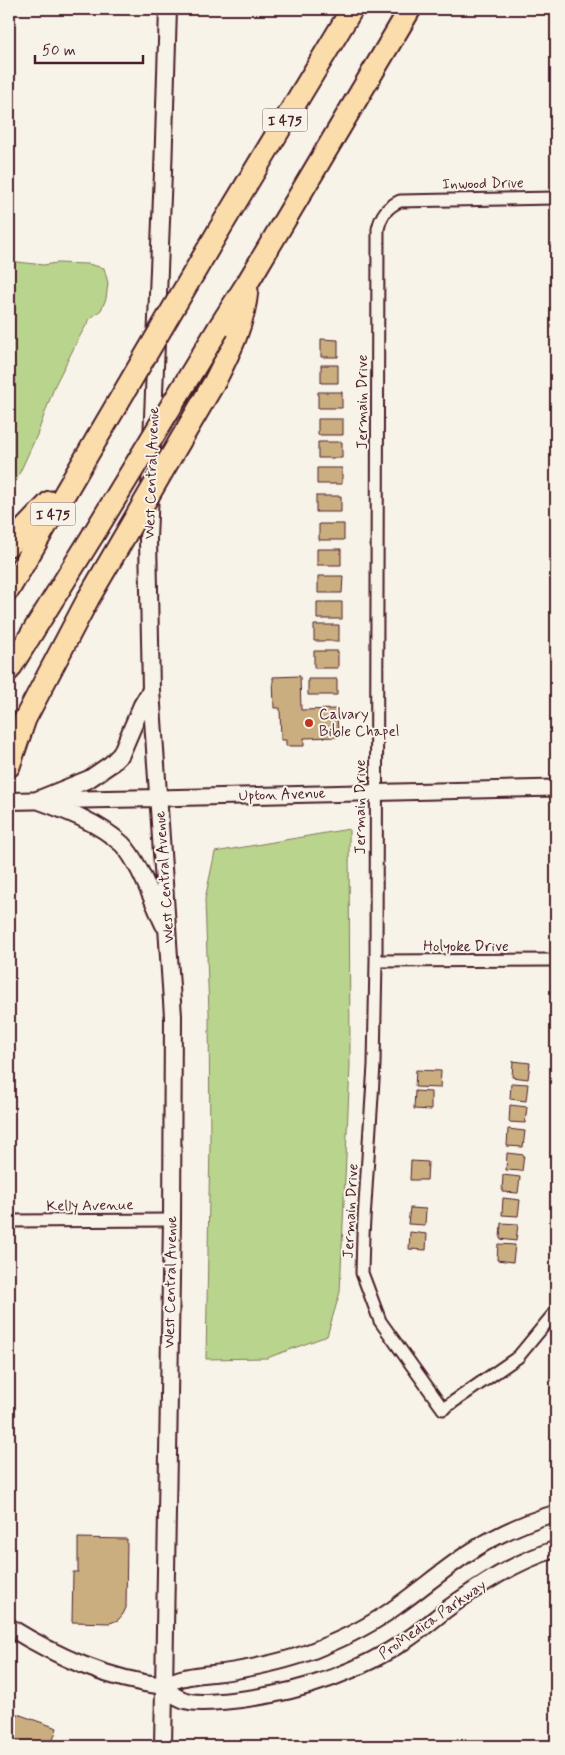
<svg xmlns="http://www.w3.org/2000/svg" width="565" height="1755" font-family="Mynerve,sans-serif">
<rect width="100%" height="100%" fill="#f7f3e8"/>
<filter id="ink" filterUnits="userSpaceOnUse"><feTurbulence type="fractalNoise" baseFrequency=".02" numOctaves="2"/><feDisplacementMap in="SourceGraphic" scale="10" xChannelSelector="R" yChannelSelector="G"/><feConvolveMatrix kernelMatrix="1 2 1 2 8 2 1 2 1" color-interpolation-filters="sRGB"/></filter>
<g filter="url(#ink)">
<path fill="#b9d48c" stroke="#827a5c" d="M9 261 44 265 56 263 88 264 104 268 108 283 106 299 101 310 90 319 81 334 55 385 37 435 9 496Z
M349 829 350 1066 340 1292 327 1336 267 1358 206 1359 210 1143 209 1013 205 899 215 852Z"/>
<path fill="#cbae80" stroke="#4a1f2b" d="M321 339 338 340V357H321Z
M321 365H338V383H321Z
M318 392H342V408H318Z
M318 419H343V435H318Z
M318 442H342V458H318Z
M317 468H342V484H317Z
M316 496H341V512H316Z
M319 524H344V540H319Z
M317 549H341V565H317Z
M318 576H343L342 593H318Z
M317 602H342V619H317Z
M314 625H339V641H314Z
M314 651H338V668H314Z
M300 676 301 710 337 709 338 737 304 738V746H286V740H281L280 708H274L273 677Z
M308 679H337V695H308Z
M513 1061 530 1063 528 1079 512 1077Z
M416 1070 441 1071 440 1088 415 1087Z
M511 1083 528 1084 526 1101 510 1099Z
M415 1091 431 1092V1110L414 1109Z
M510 1105 527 1107 525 1123 509 1122Z
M508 1129 525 1131 523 1147 507 1146Z
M507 1153 524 1155 522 1171 506 1170Z
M411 1161 428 1162 427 1180H410Z
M503 1175 520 1177 518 1193 502 1192Z
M503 1198 520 1200 518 1216 502 1215Z
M410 1208 426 1209 425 1225 408 1224Z
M501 1223 518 1224 516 1241 500 1239Z
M410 1232 427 1234 426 1250 409 1249Z
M498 1244 515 1245 513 1262 497 1260Z
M78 1538 127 1539 126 1608 123 1614 118 1620 110 1623 72 1622 73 1572H78Z
M9 1711 57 1728 51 1746H9Z"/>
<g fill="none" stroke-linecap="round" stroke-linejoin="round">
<defs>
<path id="minor" d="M556 198 400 201C387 207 381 215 378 229L376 961 374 1065 363 1235 362 1273 380 1321 443 1409 518 1357 556 1311
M376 961 556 960
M9 1221 172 1220"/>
<path id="tertiary" d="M158 798 556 788
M556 1513C525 1522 494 1536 467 1554 443 1570 421 1589 397 1606 373 1624 345 1638 317 1649 291 1660 262 1666 233 1671 210 1675 184 1673 164 1686 182 1707 202 1703 227 1701 292 1695 353 1676 408 1639 422 1630 434 1619 447 1609 481 1584 515 1562 556 1549"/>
<path id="secondary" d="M37 800C67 811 98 822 122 844 139 861 153 902 164 925
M37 800 89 779 111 764 121 754 142 705 151 690
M9 801 158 798
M9 1627C58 1657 106 1679 164 1686
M163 1746 172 1220 173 1016 151 690 148 539 163 172 168 9"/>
<path id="motorway" d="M219 230 352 9
M218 329 248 282 410 9
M215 381C230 351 244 324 247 290
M9 545 50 502
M9 589 96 440
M9 670 93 535
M9 766 25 719 88 599"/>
</defs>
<use href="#minor" stroke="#4a1f2b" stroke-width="15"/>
<use href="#tertiary" stroke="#4a1f2b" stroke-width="19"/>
<use href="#secondary" stroke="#4a1f2b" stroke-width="20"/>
<use href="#motorway" stroke="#4a1f2b" stroke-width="25"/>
<use href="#minor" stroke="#f7f3e8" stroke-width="11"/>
<use href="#tertiary" stroke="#f7f3e8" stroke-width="15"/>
<use href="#secondary" stroke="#f7f3e8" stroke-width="16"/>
<use href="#motorway" stroke="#fbddab" stroke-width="21"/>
<defs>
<path id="motorway-bridge" d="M96 440 219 230
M93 535 218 329
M88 599 215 381"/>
</defs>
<use href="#motorway-bridge" stroke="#4a1f2b" stroke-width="25" stroke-linecap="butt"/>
<use href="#motorway-bridge" stroke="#fbddab" stroke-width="21"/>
</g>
</g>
<circle fill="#c8321e" stroke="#f7f3e8" stroke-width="2" cx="309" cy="723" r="5"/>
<g text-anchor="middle" stroke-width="4" stroke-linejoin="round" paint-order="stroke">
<g fill="#f7f3e8" stroke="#7e5f64" stroke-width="1">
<rect x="262.5" y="108.5" width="45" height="23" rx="4"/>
<rect x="30.5" y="502.5" width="45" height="23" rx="4"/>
</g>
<g font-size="14" font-weight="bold" fill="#4a1f2b">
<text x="285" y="125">I 475</text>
<text x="53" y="519">I 475</text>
</g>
<g font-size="15" fill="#4a1f2b" stroke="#f7f3e8">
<text transform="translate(483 183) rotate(-1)" y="5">Inwood Drive</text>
<text transform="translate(362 402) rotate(-90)" y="5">Jermain Drive</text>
<text transform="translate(151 473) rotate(-88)" y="5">West Central Avenue</text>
<text transform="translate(282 794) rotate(-2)" y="5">Upton Avenue</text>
<text transform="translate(360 807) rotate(-90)" y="5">Jermain Drive</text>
<text transform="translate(164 877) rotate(-94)" y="5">West Central Avenue</text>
<text x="466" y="951">Holyoke Drive</text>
<text transform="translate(90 1205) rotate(-1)" y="5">Kelly Avenue</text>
<text transform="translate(350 1211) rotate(-87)" y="5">Jermain Drive</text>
<text transform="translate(170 1282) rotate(-89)" y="5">West Central Avenue</text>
<text transform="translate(432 1619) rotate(-35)" y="5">ProMedica Parkway</text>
</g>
<g font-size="15" fill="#4a1f2b" stroke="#f7f3e8" text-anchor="start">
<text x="319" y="719">Calvary<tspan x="319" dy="17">Bible Chapel</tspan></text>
</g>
</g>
<rect width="565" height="1755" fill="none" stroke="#f7f3e8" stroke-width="30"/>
<rect x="15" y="15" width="535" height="1725" fill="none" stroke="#4a1f2b" stroke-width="2" filter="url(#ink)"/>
<path d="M35 55v8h108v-8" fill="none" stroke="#4a1f2b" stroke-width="2.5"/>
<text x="42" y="55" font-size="15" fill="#4a1f2b" stroke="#f7f3e8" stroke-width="4" paint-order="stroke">50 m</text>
</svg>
